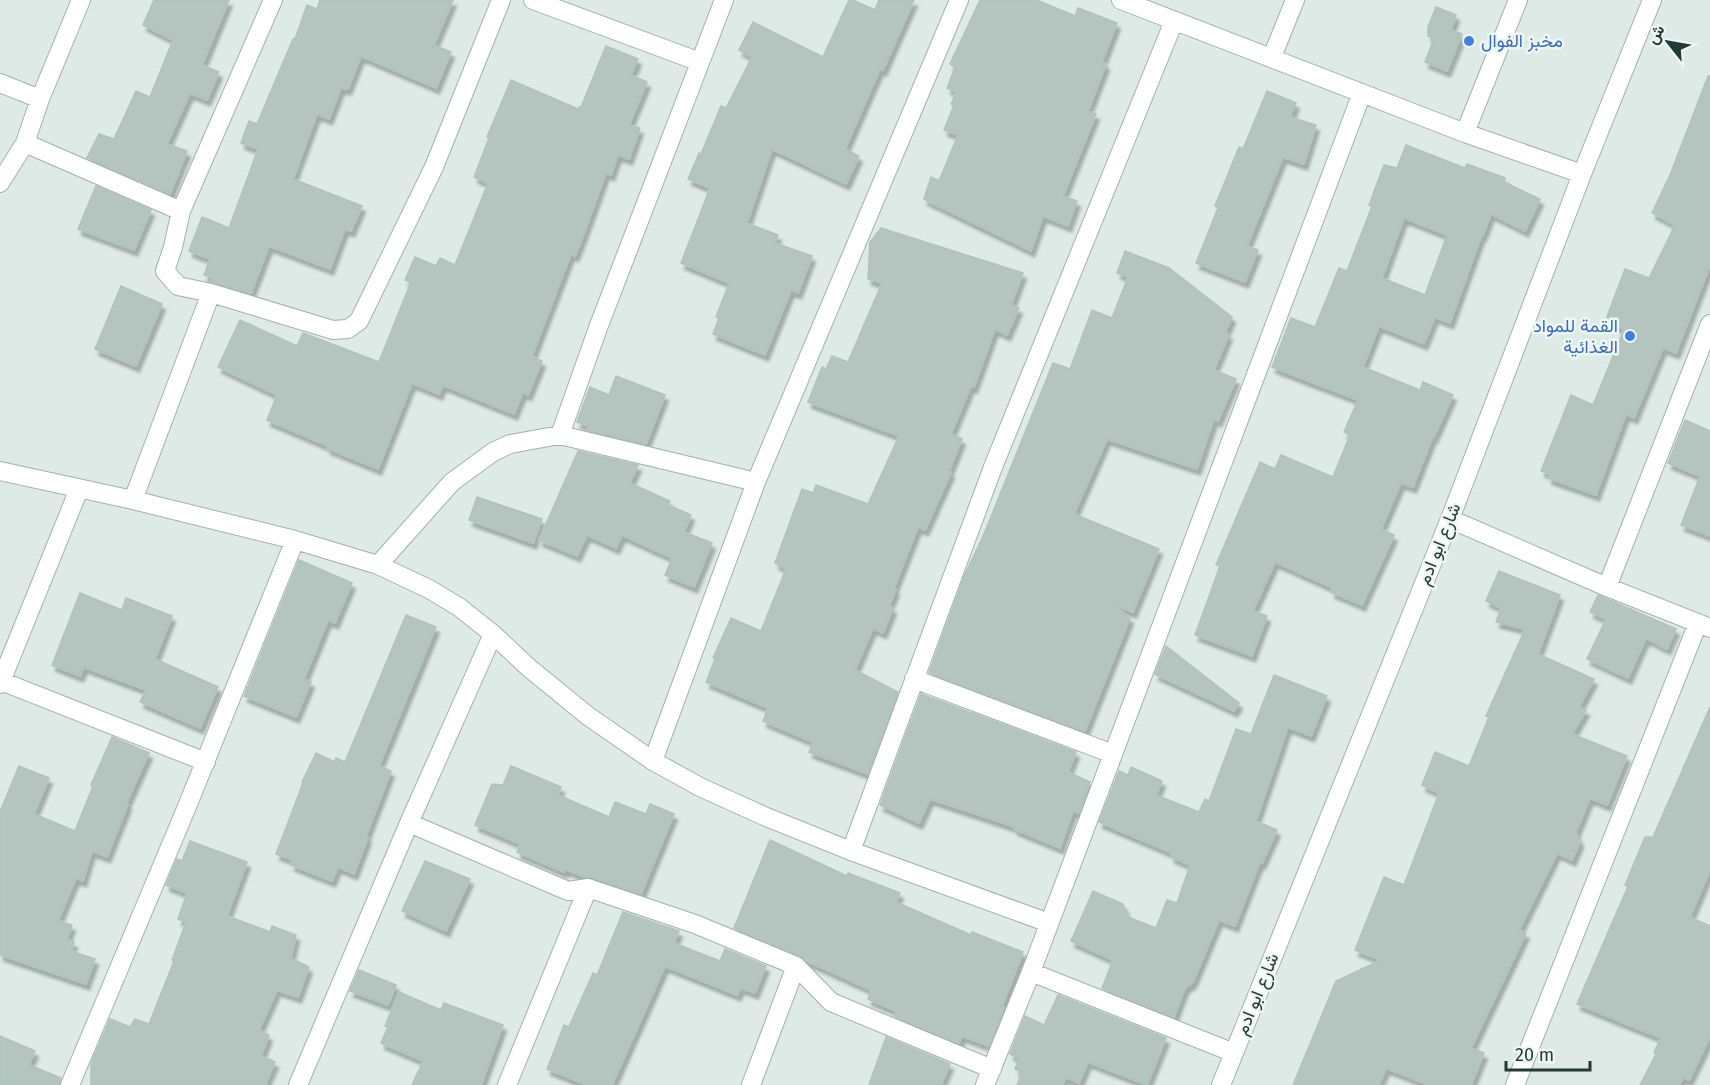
<svg xmlns="http://www.w3.org/2000/svg" width="1710" height="1085" font-family="'Fira Sans',Vazirmatn,sans-serif">
<defs>
<filter id="shadow"><feDropShadow dx="3.5" dy="6" stdDeviation="1.5" flood-color="#0004"/></filter>
</defs>
<rect width="100%" height="100%" fill="#deeae5"/>
<path fill="#b3c5be" stroke="#b0c4bc" stroke-width="1.5" fill-rule="evenodd" filter="url(#shadow)" d="M154 0H229L202 65 219 72 207 100 190 93 167 144 187 151 170 194 87 158 99 134 114 139 136 91 150 97 173 40 143 25Z
M320 0H453L434 45 451 52 436 88 361 56 348 89 341 88 329 119 317 114 293 179 362 206 351 231 345 229 330 269 269 246 251 293 212 282 213 278 204 275 210 259 189 251 202 217 229 228 258 149 241 143 249 121 257 124 293 39H295L307 5 317 9Z
M849 0H853L875 10 879 0H914L883 70 880 69 845 149 859 156 846 184 772 149 747 223 778 235 775 243 812 256 798 293 791 290 765 355 713 334 719 318 716 317 729 283 681 263 710 188 688 179 699 153 701 154 721 106 726 108 752 57 739 50 753 22 823 57Z
M980 0H1037L1075 16 1078 8 1117 23 1102 62 1106 64 1088 111 1096 114 1063 196 1077 201 1068 226 1043 216 1031 251 924 199 931 177 939 181 958 135 944 130 954 105 951 104 956 92 947 88 955 67 950 64Z
M1436 7 1456 15 1451 30 1462 34 1447 71 1425 62 1434 38 1428 36V27Z
M606 46 638 59 631 75 647 82 629 125 640 128 629 159 618 155 611 175 606 173 583 236 575 256 571 254 532 356 542 361 528 395 523 392 514 414 443 385 439 394 412 383 378 469 327 448 328 446 267 420 277 395 218 367 240 320 297 346 303 333 379 362 411 282 405 280 415 257 436 266 440 258 455 265 488 183 474 177 489 138 487 137 511 80 578 109 579 107H581Z
M1708 76H1710V265L1676 353 1663 348 1634 418 1626 414 1596 495 1548 478 1550 474 1541 471 1571 395 1593 405 1624 329 1605 322 1625 269 1649 278 1675 225 1652 213 1670 175Z
M1267 91 1296 103 1290 117 1316 125 1304 164 1283 157 1247 246 1258 250 1245 282 1196 263 1218 208 1215 206 1239 147 1243 149Z
M1406 145 1465 168 1467 164 1505 178 1504 182 1540 199 1525 231 1491 214 1483 235 1482 234 1450 323 1435 317 1424 344 1379 326 1363 367 1420 390 1423 382 1453 395 1434 437 1433 436 1413 487 1401 483 1381 529 1394 535 1362 605 1331 592 1333 588 1275 562 1253 611 1267 616 1252 656 1195 635 1220 566 1216 565 1260 462 1275 469 1281 455 1333 477 1350 435 1344 432 1358 400 1272 367 1291 318 1315 327 1339 268 1347 271 1372 206 1369 205 1384 165 1397 168ZM1404 218 1447 235 1425 295 1382 278Z
M96 186 151 210 134 250 78 229Z
M881 228 1023 273 1011 305 1019 308 1007 335 995 329 974 387 971 386 951 434 962 439 949 471 951 472 925 530 918 527 894 588 896 589 889 606 893 608 883 633 873 628 855 670 898 692 868 774 809 752 813 742 763 721 768 708 706 682 715 659 713 658 731 618 761 631 786 569 775 563 802 489 813 493 816 485 868 504 899 436 808 402 822 367 826 369 832 356 848 362 882 283 868 279 870 242Z
M1125 251 1169 268 1232 317 1225 333 1229 334 1214 370 1236 379 1218 421 1214 419 1197 469 1107 439 1074 514 1159 549 1133 612 1113 605 1130 618 1085 731 929 673 965 574 984 534 1053 363 1070 369 1092 310 1112 318 1128 277 1117 273Z
M121 286 162 304 136 366 95 349Z
M616 376 665 395 646 444 587 430 589 426 577 422 590 387 609 395Z
M1685 420 1710 431V536L1681 525 1700 476 1668 463Z
M578 451 638 465 630 483 670 501 668 505 691 515 684 532 712 543 694 587 665 575 672 558 622 535 616 548 587 535 577 556 539 540Z
M477 497 542 519 533 543 469 520Z
M299 560 352 583 335 623 328 620 304 679 311 682 296 717 244 696Z
M1499 571 1560 595 1538 654 1594 679 1579 707 1586 710 1572 734 1627 756 1607 805 1590 798 1576 832 1580 842 1572 860 1557 853 1519 930 1526 933 1471 1048 1484 1053 1471 1085H1429L1386 1068 1379 1085H1293L1336 981 1381 960 1355 950 1384 877 1404 885 1439 793 1422 785 1435 752 1469 766 1489 717 1486 716 1525 629 1496 622 1501 608 1486 601Z
M80 593 122 610 126 598 172 616 155 659 218 687 200 728 140 702 146 690 84 667 80 676 52 665Z
M1598 595 1676 629 1667 649 1646 638 1628 678 1587 659 1606 619 1590 612Z
M406 615 436 627 379 766 391 771 366 836 368 837 354 874 338 867 332 881 291 865 293 860 276 854 303 783 302 782 316 753 335 762 336 758 345 762Z
M1166 646 1239 703 1234 711 1155 674Z
M1274 675 1327 696 1311 736 1288 727 1256 821 1277 830 1262 863 1260 862 1235 926 1219 920 1193 982 1185 988 1174 1017 1102 988 1113 960 1071 941 1093 891 1123 904 1128 917 1156 928 1167 900 1177 903 1190 865 1171 857 1172 853 1099 822 1119 771 1128 775 1131 767 1162 781 1156 795 1199 812 1205 799 1209 801 1236 729 1251 734Z
M921 694 1076 752 1068 772 1090 782 1079 813 1073 811 1060 848 1014 829 1015 827 930 799 919 823 880 805Z
M1710 707V870L1690 917 1710 926V1037L1689 1080 1683 1077 1679 1085H1640L1656 1054 1654 1052 1661 1038 1577 1004 1628 886 1625 885 1645 837H1653Z
M112 737 149 753 126 804H128L107 857 92 851 83 881 76 878 58 921 72 925 67 939 74 942 71 951 95 959 86 984 0 955V812L19 766 49 778 34 814 75 831 93 786 91 785Z
M511 766 561 787 558 795 609 817 615 802 646 814 650 804 674 814 641 894 592 877H585L565 869 564 872 517 852 520 844 475 825 492 784 503 785Z
M770 840 847 876 848 873 900 893 896 902 971 935 972 932 1023 952 1002 1006 1004 1007 989 1046 962 1036 959 1043 894 1016 896 1011 868 999 871 990 807 961 800 956 734 928Z
M190 841 247 862 227 916 270 932 272 926 296 935 291 958 309 967 298 997 277 990 259 1030 269 1035 261 1056 275 1062 265 1085H91V1064L110 1019 130 1027 135 1019 149 1024 174 961 172 960 186 922 178 919 187 893 166 885 177 859 182 861Z
M425 861 470 879 446 931 402 911Z
M623 912 679 931 674 943 720 961 725 949 766 966 755 993 741 988 737 995 665 966 612 1085H587L547 1069 564 1025 569 1027 593 973 597 975Z
M359 970 396 985 388 1005 350 991Z
M399 992 441 1010 444 1003 503 1025 481 1085H412L423 1061 381 1043 388 1027 385 1026Z
M1058 995 1166 1038 1147 1085 1088 1062 1079 1083 1066 1077 1062 1085H1017L1022 1072 1015 1069 1019 1058 1010 1054 1025 1016 1044 1025Z
M0 1036 35 1051 29 1065 61 1078 59 1085H0Z
M886 1037 950 1064 941 1085H869Z"/>
<g fill="none" stroke-linecap="round" stroke-linejoin="round">
<defs>
<path id="minor" d="M533 0 700 62
M1121 0 1465 133 1582 174
M1272 57 1295 0
M0 83 40 99
M1465 133 1518 0
M25 143 181 211 173 247 165 271 178 286 211 293 133 500
M0 183 25 143 40 99 81 0
M181 211 273 0
M211 293 333 330 348 329 359 321 434 167 501 0
M560 435 598 328 724 0
M0 471 133 500 295 540 378 565 429 589 459 607 493 634 528 667 588 716 653 761 700 787 764 816 851 851 1049 923
M1450 519 1607 587 1710 628
M378 565 452 482 493 452 510 444 560 435 756 482
M1607 587 1710 324
M914 679 1113 754
M1 681 206 762
M0 684 79 489
M653 761 756 482 959 0
M409 823 568 891 588 888 695 924 796 966 831 1002 992 1069
M851 851 993 467 1174 21
M1031 972 1234 1053
M70 1085 186 809 295 540
M298 1085 409 823 493 634
M507 1085 588 888
M751 1085 796 966
M985 1085 1031 972 1362 93
M1221 1085 1450 519 1582 174 1652 0
M1515 1085 1698 623"/>
</defs>
<use href="#minor" stroke="#a1b2ac" stroke-width="20"/>
<use href="#minor" stroke="#fff" stroke-width="18"/>
</g>
<g fill="#3f7fe0" stroke="#eef7f3" stroke-width="2">
<circle cx="1469" cy="41" r="6"/>
<circle cx="1630" cy="336" r="6"/>
</g>
<g text-anchor="middle" stroke-width="5" stroke-linejoin="round" paint-order="stroke">
<g font-size="18" fill="#366cbe" stroke="#eef7f3" text-anchor="start">
<text x="1481" y="47">مخبز الفوال</text>
<text x="1618" y="332" text-anchor="end">القمة للمواد<tspan x="1618" dy="21">الغذائية</tspan></text>
</g>
<g font-size="18" fill="#1e3b34" stroke="#eef7f3">
<text transform="translate(1439 544) rotate(-68)" y="6">شارع ابو ادم</text>
<text transform="translate(1257 994) rotate(-68)" y="6">شارع ابو ادم</text>
</g>
</g>
<g transform="translate(1668 42) rotate(301)" stroke="#eef7f3" stroke-width="4.5" paint-order="stroke">
<path d="M0-4.5L10 22L0 15L-10 22Z" fill="#1e3b34"/>
<text y="-9" font-size="16" font-weight="bold" text-anchor="middle" fill="#1e3b34">ش</text>
</g>
<path d="M1506 1061v9h84v-9" fill="none" stroke="#1e3b34" stroke-width="3"/>
<text x="1515" y="1061" font-size="18" fill="#1e3b34" stroke="#eef7f3" stroke-width="4.5" paint-order="stroke">20 m</text>
</svg>
